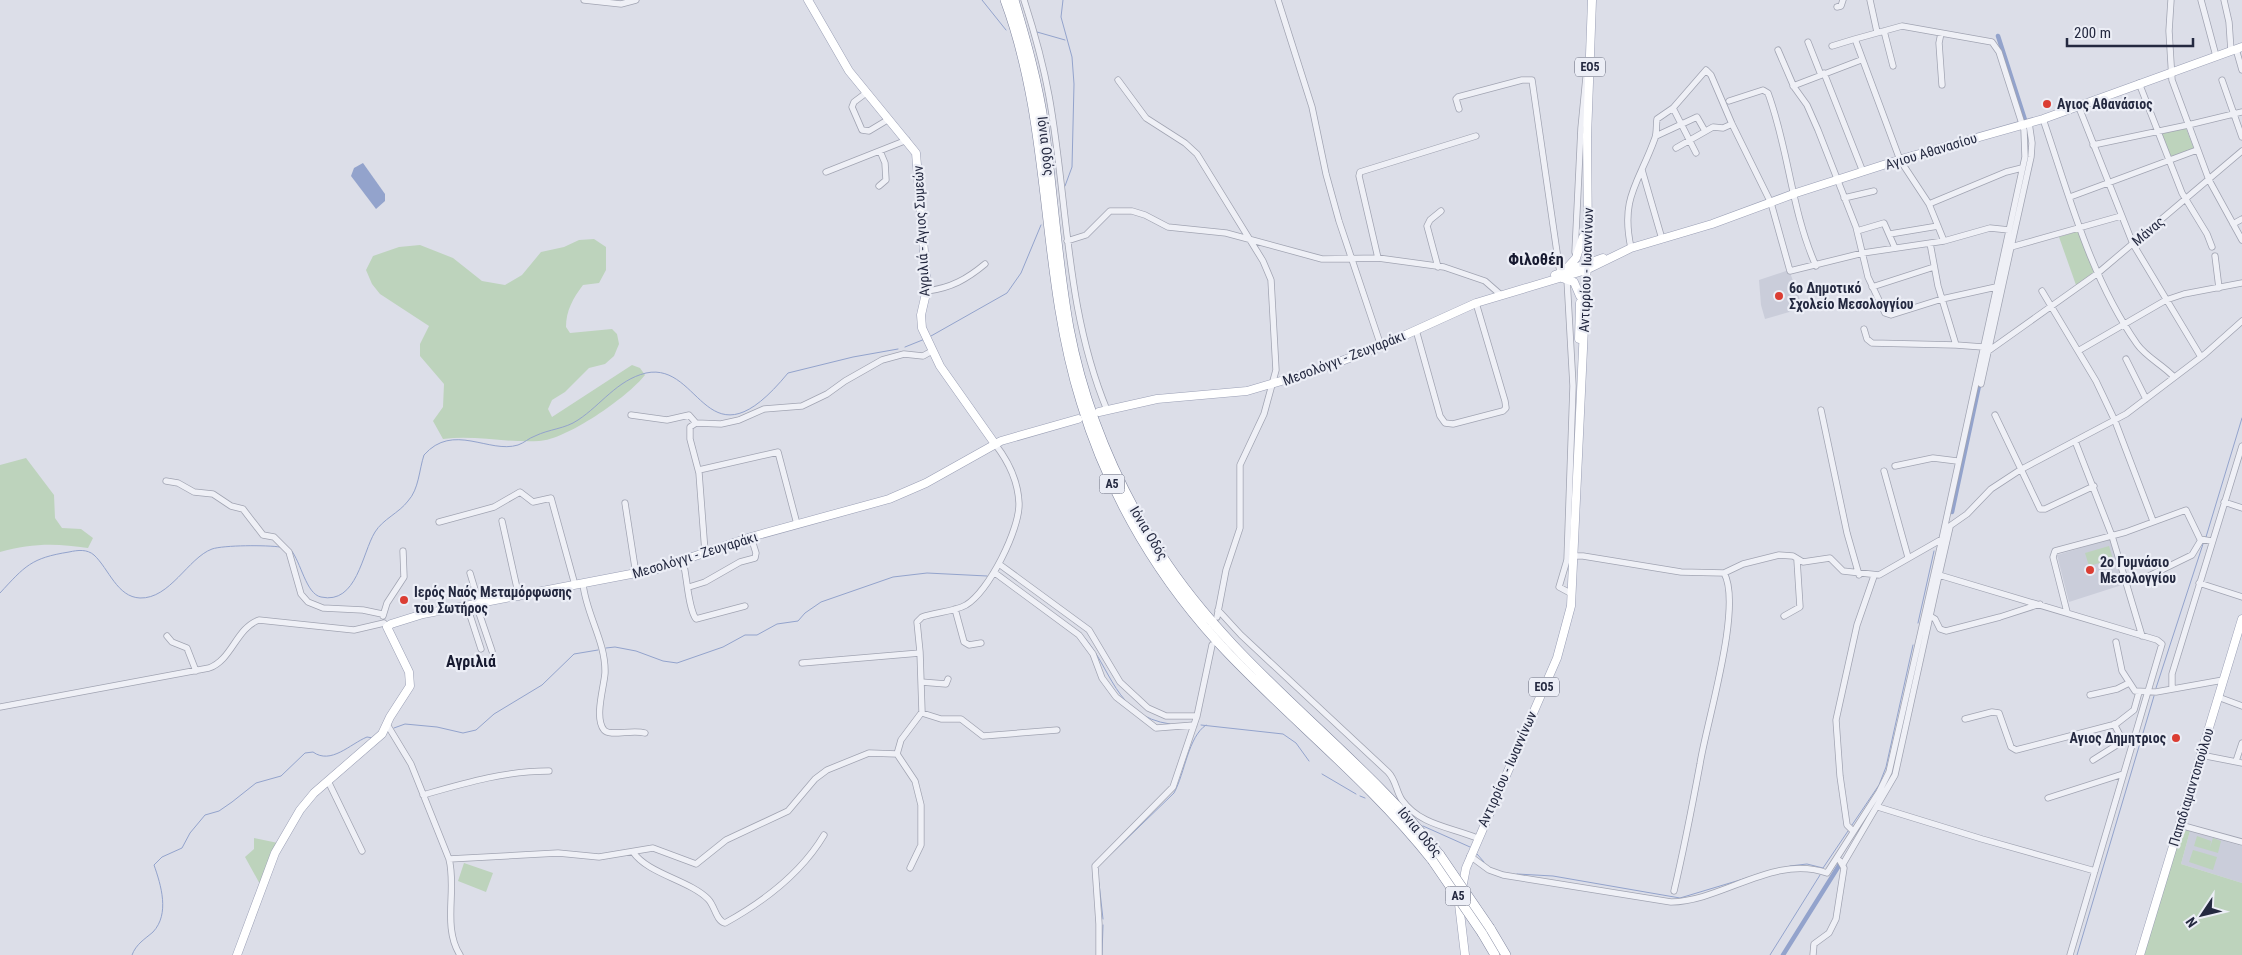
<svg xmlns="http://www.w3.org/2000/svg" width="2242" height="955" font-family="'Roboto Condensed',sans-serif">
<rect width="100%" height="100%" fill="#dcdee8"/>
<path fill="#cacdda" d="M1789 270 1803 308 1765 319 1761 305 1759 280Z
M2110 539 2125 584 2069 602 2057 555Z
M2190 831 2242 846V883L2181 864Z"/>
<path fill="#bdd3bc" d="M2186 128 2194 149 2171 158 2161 133Z
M2079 231 2094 272 2076 285 2059 237Z
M594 239 606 247V270L599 283 583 285C573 298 566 311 566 327L570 333 612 329 617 334 619 344 614 356 605 364 589 368 565 392 552 400 548 409 552 417 632 365 640 368 645 375C628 397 566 440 539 441 507 443 476 435 443 439L433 421 443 407 444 384 420 356V344L429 326 380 294 372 284 366 270 373 256 399 247 420 245 453 258 482 281 505 285 522 275 541 252 564 247 579 240Z
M26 458 54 495 55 518 62 528 81 529 93 538 88 548C57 543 31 543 0 552V465Z
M2109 546 2113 559 2089 566 2085 553Z
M2186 830 2190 831 2181 864 2242 883V955H2144L2180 833Z
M2197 836 2211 841 2210 847 2213 838 2221 841 2218 853 2194 846Z
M254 838 278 843 261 886 245 857 254 849Z
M2193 850 2217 857 2213 870 2189 862Z
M464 863 493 873 486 892 458 881Z"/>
<path fill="#93a3cc" d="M363 163 385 194V201L376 209 351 176 354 168Z"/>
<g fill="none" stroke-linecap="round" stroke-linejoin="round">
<path stroke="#93a3cc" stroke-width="1" d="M982 0 1006 30
M1063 0 1061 17 1072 57 1074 84 1072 167 1065 186
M1037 32 1065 40
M931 336 1007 293 1021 273 1041 225
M905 347 925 339
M2206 537 2242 418
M291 550C301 562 306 594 321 597 357 605 362 553 375 532 383 519 399 513 408 501 419 489 419 470 424 455 453 422 489 454 518 445 524 443 529 438 535 436 549 429 565 429 578 420 601 405 617 380 646 373 702 361 706 473 788 373L853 357 898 349
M0 593C25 566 31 558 69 552 78 550 87 549 94 555 109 569 117 597 140 598 170 599 188 558 212 549 224 545 267 545 280 547
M1918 623 1934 551
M1082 635C1112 667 1114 716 1170 724
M606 648 615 647 636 651 663 661 677 663 723 647 745 635H757L777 624 798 621 805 613 821 602 893 577 927 573 987 576
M2156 688 2203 544
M1201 725 1283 734 1296 743 1309 761
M394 728 405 724 437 727 463 733 476 730 494 714 542 685 574 654 598 650
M1322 774 1356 794
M1360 796 1365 798
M1852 825 1879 785 1886 767 1913 645
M1423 826 1470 847
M1477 854 1484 862
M1109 856 1174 793C1185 773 1188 737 1206 725
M1790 866 1807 864 1823 868 1848 831
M1517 874 1553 876 1680 898 1750 877
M1099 883 1103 919
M132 955C136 944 145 939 153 932 170 914 161 885 154 865L162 857 182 848 190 833 205 815 219 811 232 802 256 783 281 776 305 753 313 752C331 765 350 744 367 737L373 738
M1102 955 1103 925
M1770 955 1820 875
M2077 955 2154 696"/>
<path stroke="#93a3cc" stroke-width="4.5" d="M1998 36 2025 120
M1952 512 1980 381
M1783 955 1840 864"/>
<defs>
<path id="minor" d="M584 0 621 4 636 0
M1024 0C1034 31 1043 63 1049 96 1068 201 1065 309 1107 410
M1278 0 1312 107 1326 174 1339 221 1381 346
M1870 0 1877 32
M2171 0 2169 31 2172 80 2209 180 2242 240
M2201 0 2216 56
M2224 0 2229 22 2231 51
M1837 7 1841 6 1843 0
M1884 31 1893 66
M1941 33 1939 43 1942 85
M1808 42 1821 75
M1832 46 1855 39
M2236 49 2242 70
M1778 50 1794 87 1807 105 1818 130 1856 227 1868 277 1885 313 1891 315 1942 299 1996 287
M1824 73 1863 172
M1118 80 1146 118 1185 143 1197 154 1263 261 1271 280 1276 370 1264 414 1240 465V528L1226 570 1217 617
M2222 80 2242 137
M2139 83 2182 193 2207 234 2212 247
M1793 86 1861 60
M866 93 854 102 852 107 862 130 869 131 889 119
M1729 101 1763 90 1768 93C1789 150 1791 210 1816 266
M2078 105 2133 244 2201 357
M1673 108 1696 153
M1459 109 1456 99 1458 97 1522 80H1532L1560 273
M2043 119C2069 195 2090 277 2137 344 2146 357 2163 365 2174 377
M2029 123 2032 143 2031 157 2011 247 2121 216
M1656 136 1697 117 1705 131
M2093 145 2188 125 2242 112
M1676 148 1713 127 1723 128 1732 124
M1642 170 1662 239
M826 172 907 140
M879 186 886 180 885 163 880 151
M2070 197 2197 150
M1844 198 1874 191
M1929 204 2006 172 2022 168
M2233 224 2242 219
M1857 231 1884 223 1895 248
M1890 234 1938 226
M1067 241 1086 235 1110 211H1132L1145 215 1168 227 1226 233 1322 259 1378 258 1444 267 1485 281 1501 295
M1631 248C1620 197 1639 183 1655 138 1657 132 1656 125 1657 119L1673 108 1706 70 1711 75 1732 124 1771 203 1790 271 1863 253 1944 241 1990 228 2009 230
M1575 252 1581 128 1587 67
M2215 256 2219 288
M1378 258 1359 176 1360 172 1476 136
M1438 267 1427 226 1430 220 1441 211
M1567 279 1573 386 1567 560 1559 587 1572 594
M1872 287 1934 267
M927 291C951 288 967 279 985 264
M2042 291 2096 381 2115 421 2153 521
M1864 329 1867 339 1872 343 1956 345 1938 286 1930 243
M1416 330 1440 416 1445 423 1453 424 1503 411 1506 408 1505 401 1476 303
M1956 345 1983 347
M2078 351 2166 300 2184 294 2242 283
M1987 352 2098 273 2242 151
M2126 359 2146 399
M1981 384 2011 247
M1821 410 1847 533 1859 575
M631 415 667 420 689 415 696 423
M1995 415 2040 509H2045L2094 486
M2075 441 2112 536 2142 636
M1895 466 1933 458 1957 461
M699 470 778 452 797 524
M1884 471 1908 557
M166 481 178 483 194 492 213 494 231 506 243 509 263 535 274 537 289 552 301 594 308 602 323 608 363 610 382 614
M2224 502 2242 508
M625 503 636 574
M502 521 519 597
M439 522 494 507 520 492 533 502 551 498 575 585
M1950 527 1939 575 2157 640 2162 644 2070 955
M1947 528 1967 514 1991 489 2020 470 2126 414 2205 354 2242 321
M705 552 699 473 690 439V427L696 423 721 424 739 420 764 409 802 406 827 394 845 381 882 360 904 354 923 356 932 351
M1567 560 1574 556H1583L1681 572 1724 573 1743 564 1779 555 1793 556 1803 562 1830 558 1843 571 1879 575 1942 539 2025 157 2024 130 1999 52 1992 42 1902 26 1855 39 1900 160 1929 204 1944 241
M683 561C687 576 688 608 696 619L745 606
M999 564 1089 630 1120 682 1148 708 1166 716H1197
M470 573 479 603
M995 573 1079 635 1093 654 1102 678 1116 697 1156 728 1194 725
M2149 576 2192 555 2201 540
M2199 583 2242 597
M583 584C586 614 606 642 605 673 604 687 594 718 604 730 610 737 632 729 645 733
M689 587 705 582 740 562 755 558 756 553 751 537
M476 604 492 651
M467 606 481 649
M955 609 964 642 969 645 981 643
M1218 610 1241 635 1388 772C1396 780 1396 791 1402 800 1420 825 1450 827 1477 838
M2067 612 2053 557 2055 551 2126 532 2186 510 2200 539 2211 541
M383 616 387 603 404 577 403 551
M1784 616 1800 607 1797 560
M1930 616 1935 619 1940 629 1946 631 2000 617 2040 604
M167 636 172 642 187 648 196 671
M2116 642 2122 671 2135 691 2156 692 2223 680
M802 663 920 653
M921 682 946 684 948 679
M2172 688V674L2242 446
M2090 695 2117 689 2129 683
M2218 697 2242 706
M0 707 209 668C232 660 236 628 259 620L354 630 384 623 387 627
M922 713 941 719H961L983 736 1057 730
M1965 719 1992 712 1999 713 2011 747 2016 750 2116 724 2134 710 2139 692
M388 726 411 764 449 859 558 853 599 857 653 848 696 864 726 840 788 811 815 779 827 770 869 753 897 754 901 740 922 712 920 652 917 622 922 617C936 612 953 612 966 605 989 591 1020 529 1019 503 1018 480 1009 462 995 444
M897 754 915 781 921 805V845L910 868
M2201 755 2242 763
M2093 760 2120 743 2121 737 2114 724
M2236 761 2242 743
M328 781 362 851
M423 795C465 783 505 771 549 771
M2048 798 2123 774
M1878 807 1982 839 2095 871
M2180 825 2242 842
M1853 831 1847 825 1840 776 1836 720 1857 625 1874 576
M633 852C648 874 689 880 708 899 715 906 716 921 725 923 763 902 802 872 824 835
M1470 856 1489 870 1503 875 1671 902C1723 901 1774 854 1827 873L1879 792 1889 772 1942 539
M449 859C457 889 442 927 460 955
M1843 864 1895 775 1939 575
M1674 891C1684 849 1692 807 1700 764 1706 724 1743 606 1724 573
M1099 955V924L1095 866 1173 787 1197 716 1212 645
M1813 955 1814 944 1829 933 1836 919 1844 868 1840 861"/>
<path id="major" d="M808 0 849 71 916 153 927 289 921 315 922 328 940 366 995 444
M1587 137 1592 0
M1567 268 1576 258 1583 237
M1555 275 1603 258
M1562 278 1574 282 1580 296
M1579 339 1580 303
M1099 412 1157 399 1247 391 1315 371 1381 346 1476 303 1586 270 1631 248 1712 224 1796 193 1905 158 2043 119 2242 47
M237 955 275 853 300 810 314 793 382 734 390 717 410 686 409 672 387 627 391 624 423 614 657 569 751 537 889 499 926 483 1001 441 1078 419
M1465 955 1459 904 1466 868 1557 658 1571 606 1588 242 1587 134
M2140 955 2242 619"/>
<path id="highway" d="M1005 0C1053 129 1040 271 1081 402 1109 496 1161 583 1229 654 1296 724 1372 784 1432 860
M1014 0C1026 41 1038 83 1044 126 1053 193 1057 261 1069 328 1084 407 1117 485 1160 553 1235 670 1354 747 1440 855
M1490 928 1506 955
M1482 933 1495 955"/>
</defs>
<use href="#minor" stroke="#a1a4b2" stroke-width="7"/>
<use href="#major" stroke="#9a9fb5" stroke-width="9"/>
<use href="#highway" stroke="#8288a0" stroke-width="10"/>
<use href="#minor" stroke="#eff0f6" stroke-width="5.5"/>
<use href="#major" stroke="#fff" stroke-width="8"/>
<use href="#highway" stroke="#fff" stroke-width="9"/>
<defs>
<path id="highway-bridge" d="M1440 855 1490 928
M1432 860 1482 933"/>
</defs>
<use href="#highway-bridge" stroke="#8288a0" stroke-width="10" stroke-linecap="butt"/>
<use href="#highway-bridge" stroke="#fff" stroke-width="9"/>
</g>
<g fill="#db3d33" stroke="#eceef6" stroke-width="2">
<circle cx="2047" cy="104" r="5"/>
<circle cx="1779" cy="296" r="5"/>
<circle cx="2090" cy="570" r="5"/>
<circle cx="404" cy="600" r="5"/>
<circle cx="2176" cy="738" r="5"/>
</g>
<g text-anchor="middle" stroke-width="4.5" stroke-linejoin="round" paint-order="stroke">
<g fill="#eceef6" stroke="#606477" stroke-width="1">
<rect x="1575" y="57.5" width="30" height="19" rx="4"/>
<rect x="1099.5" y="474.5" width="25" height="19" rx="4"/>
<rect x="1529" y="677.5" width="30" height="19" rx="4"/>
<rect x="1445.5" y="886.5" width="25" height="19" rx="4"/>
</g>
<g font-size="12" font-weight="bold" fill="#242940">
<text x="1590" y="71">ΕΟ5</text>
<text x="1112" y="488">Α5</text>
<text x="1544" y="691">ΕΟ5</text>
<text x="1458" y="900">Α5</text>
</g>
<g font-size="14" font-weight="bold" fill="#242940" stroke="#eceef6" text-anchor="start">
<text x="2057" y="109">Αγιος Αθανάσιος</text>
<text x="1789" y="293">6ο Δημοτικό<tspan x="1789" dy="16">Σχολείο Μεσολογγίου</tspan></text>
<text x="2100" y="567">2ο Γυμνάσιο<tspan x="2100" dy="16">Μεσολογγίου</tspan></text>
<text x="414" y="597">Ιερός Ναός Μεταμόρφωσης<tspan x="414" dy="16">του Σωτήρος</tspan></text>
<text x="2166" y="743" text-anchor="end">Αγιος Δημητριος</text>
</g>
<g font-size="14" fill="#242940" stroke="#eceef6">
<text transform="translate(1046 146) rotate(83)" y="5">Ιόνια Οδός</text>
<text transform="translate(1931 151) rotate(-17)" y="5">Αγιου Αθανασίου</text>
<text transform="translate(921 231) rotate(-93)" y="5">Αγριλιά - Άγιος Συμεών</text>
<text transform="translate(2148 231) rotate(-40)" y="5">Μάνας</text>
<text transform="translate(1586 270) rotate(-88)" y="5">Αντιρρίου - Ιωαννίνων</text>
<text transform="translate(1344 358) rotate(-21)" y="5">Μεσολόγγι - Ζευγαράκι</text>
<text transform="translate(1149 533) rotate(59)" y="5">Ιόνια Οδός</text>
<text transform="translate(695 555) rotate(-17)" y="5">Μεσολόγγι - Ζευγαράκι</text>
<text transform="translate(1507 769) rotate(-66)" y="5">Αντιρρίου - Ιωαννίνων</text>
<text transform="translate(2191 787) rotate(-73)" y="5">Παπαδιαμαντοπούλου</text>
<text transform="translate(1420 832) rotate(50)" y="5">Ιόνια Οδός</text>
</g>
<g font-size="16" font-weight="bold" fill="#171a30" stroke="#eceef6">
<text x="1536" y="265">Φιλοθέη</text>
<text x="471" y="667">Αγριλιά</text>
</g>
</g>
<g transform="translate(2202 915) rotate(235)" stroke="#eceef6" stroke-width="4" paint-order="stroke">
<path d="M0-4L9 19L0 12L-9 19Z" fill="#242940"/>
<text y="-8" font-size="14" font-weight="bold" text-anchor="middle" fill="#242940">N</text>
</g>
<path d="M2067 38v8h126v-8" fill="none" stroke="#242940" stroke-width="2.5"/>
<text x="2074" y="38" font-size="15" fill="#242940" stroke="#eceef6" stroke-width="4" paint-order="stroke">200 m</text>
</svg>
